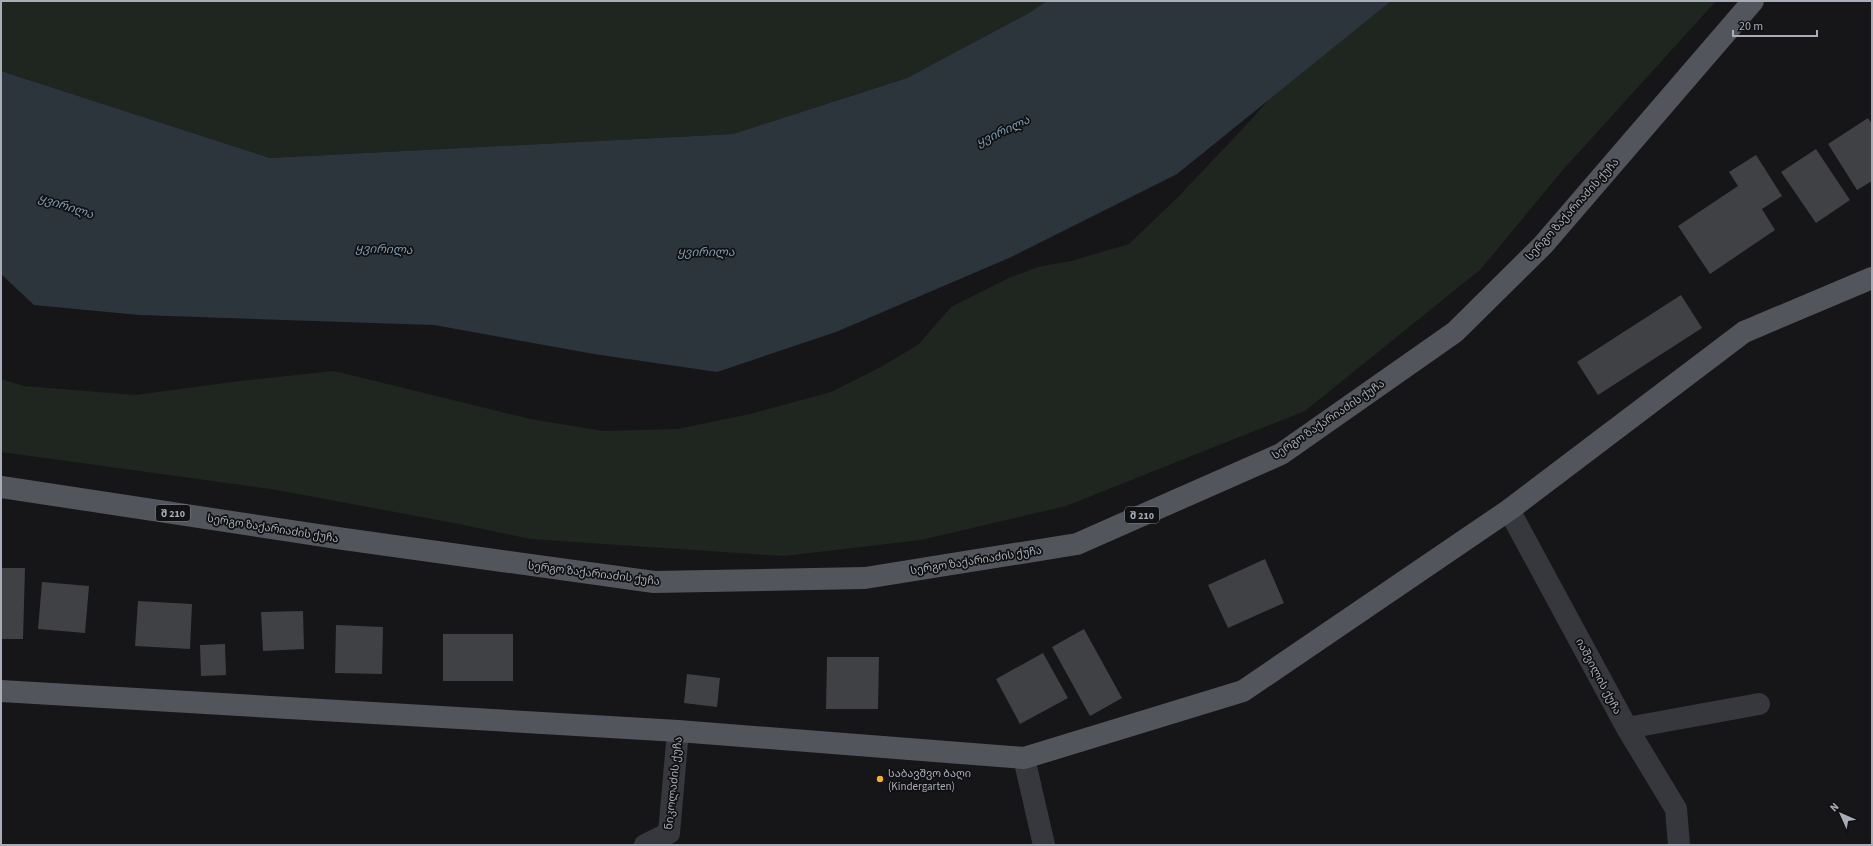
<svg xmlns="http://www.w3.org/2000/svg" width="1873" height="846" font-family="'Source Sans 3','Noto Sans Georgian',sans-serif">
<rect width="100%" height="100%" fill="#161618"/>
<path fill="#1e261f" d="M1 1H1047L1029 13 907 78 733 134 270 158 1 71Z
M1359 1H1716L1561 172 1481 269 1305 411 1066 506 921 540 784 556 530 539 454 523 271 489 1 452V379L24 386 135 395 240 381 334 371 530 419 603 431 677 429 750 414 831 392 877 369 918 345 951 307 1009 278 1038 267 1071 261 1129 244 1176 199 1235 137Z"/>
<path fill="#2c353c" d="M1047 1H1391L1177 174 1009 258 836 332 717 372 594 354 434 325 139 315 34 305 1 274V71L270 158 733 134 907 78 1029 13Z"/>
<path fill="#404145" d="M1868 118 1872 124V181L1857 190 1828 144Z
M1816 149 1850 200 1816 223 1781 172Z
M1756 155 1782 196 1762 209 1775 230 1710 274 1678 226 1738 186 1729 172Z
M1681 295 1702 328 1598 395 1577 362Z
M1265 559 1284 603 1228 628 1208 585Z
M1 568H25L23 639H1Z
M42 582 89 586 85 633 38 629Z
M138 601 192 604 190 649 135 646Z
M303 611 304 649 263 651 261 612Z
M336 625 383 627 382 674 335 673Z
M1084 629 1122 698 1090 716 1052 647Z
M443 634H513V681H443Z
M225 644 226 675 201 676 200 645Z
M1043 653 1068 698 1020 724 996 679Z
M827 657H879L878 709H826Z
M687 674 720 678 717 707 684 703Z"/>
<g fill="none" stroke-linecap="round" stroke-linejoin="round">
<path stroke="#37383d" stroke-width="22" d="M1509 510 1627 728 1676 809 1679 845
M1627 728 1759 704
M1024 758 1044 845
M645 845 669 833 678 731"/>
<path stroke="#53555c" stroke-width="22" d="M1 487 344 539 654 582 865 578 1077 544 1281 454 1455 332 1543 245 1753 1
M1 691 678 731 1024 758 1243 691 1509 510 1744 332 1872 278"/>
</g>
<circle fill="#f2b134" stroke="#111113" stroke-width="1.5" cx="880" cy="779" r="4"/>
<g text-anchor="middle" stroke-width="3.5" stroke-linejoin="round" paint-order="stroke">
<g fill="#111113" stroke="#7b7e86" stroke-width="1">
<rect x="156" y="505" width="34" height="16" rx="3"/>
<rect x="1125" y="507" width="34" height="16" rx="3"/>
</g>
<g font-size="10" font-weight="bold" fill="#a8adb8">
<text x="173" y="517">შ 210</text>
<text x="1142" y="519">შ 210</text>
</g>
<g font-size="11" fill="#a8adb8" stroke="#111113">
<text transform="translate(1572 209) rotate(-48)" y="4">სერგო ზაქარიაძის ქუჩა</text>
<text transform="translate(1328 419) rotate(-34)" y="4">სერგო ზაქარიაძის ქუჩა</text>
<text transform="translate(273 528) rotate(9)" y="4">სერგო ზაქარიაძის ქუჩა</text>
<text transform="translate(976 560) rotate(-9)" y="4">სერგო ზაქარიაძის ქუჩა</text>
<text transform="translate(594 573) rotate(7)" y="4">სერგო ზაქარიაძის ქუჩა</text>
<text transform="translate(1599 676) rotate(62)" y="4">იაშვილის ქუჩა</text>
<text transform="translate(673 783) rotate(-84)" y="4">ნიკოლაძის ქუჩა</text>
</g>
<g font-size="11" fill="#a8adb8" stroke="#111113" text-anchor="start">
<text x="888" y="777">საბავშვო ბაღი<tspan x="888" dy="13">(Kindergarten)</tspan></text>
</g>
<g font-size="12" font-style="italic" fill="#7f9bb3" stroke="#111113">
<text transform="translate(1003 131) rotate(-25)" y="4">ყვირილა</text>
<text transform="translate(66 206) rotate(18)" y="4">ყვირილა</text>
<text transform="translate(384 249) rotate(2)" y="4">ყვირილა</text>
<text x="706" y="256">ყვირილა</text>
</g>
</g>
<rect width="1873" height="846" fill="none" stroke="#a8adb8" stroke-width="4"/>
<g transform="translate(1841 814) rotate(315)" stroke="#111113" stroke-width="3" paint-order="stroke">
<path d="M0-3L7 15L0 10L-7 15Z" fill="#a8adb8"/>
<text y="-6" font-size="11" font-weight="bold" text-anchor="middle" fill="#a8adb8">N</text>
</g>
<path d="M1733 30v6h84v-6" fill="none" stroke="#a8adb8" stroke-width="2"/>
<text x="1739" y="30" font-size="12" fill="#a8adb8" stroke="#111113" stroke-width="3" paint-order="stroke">20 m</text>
</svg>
